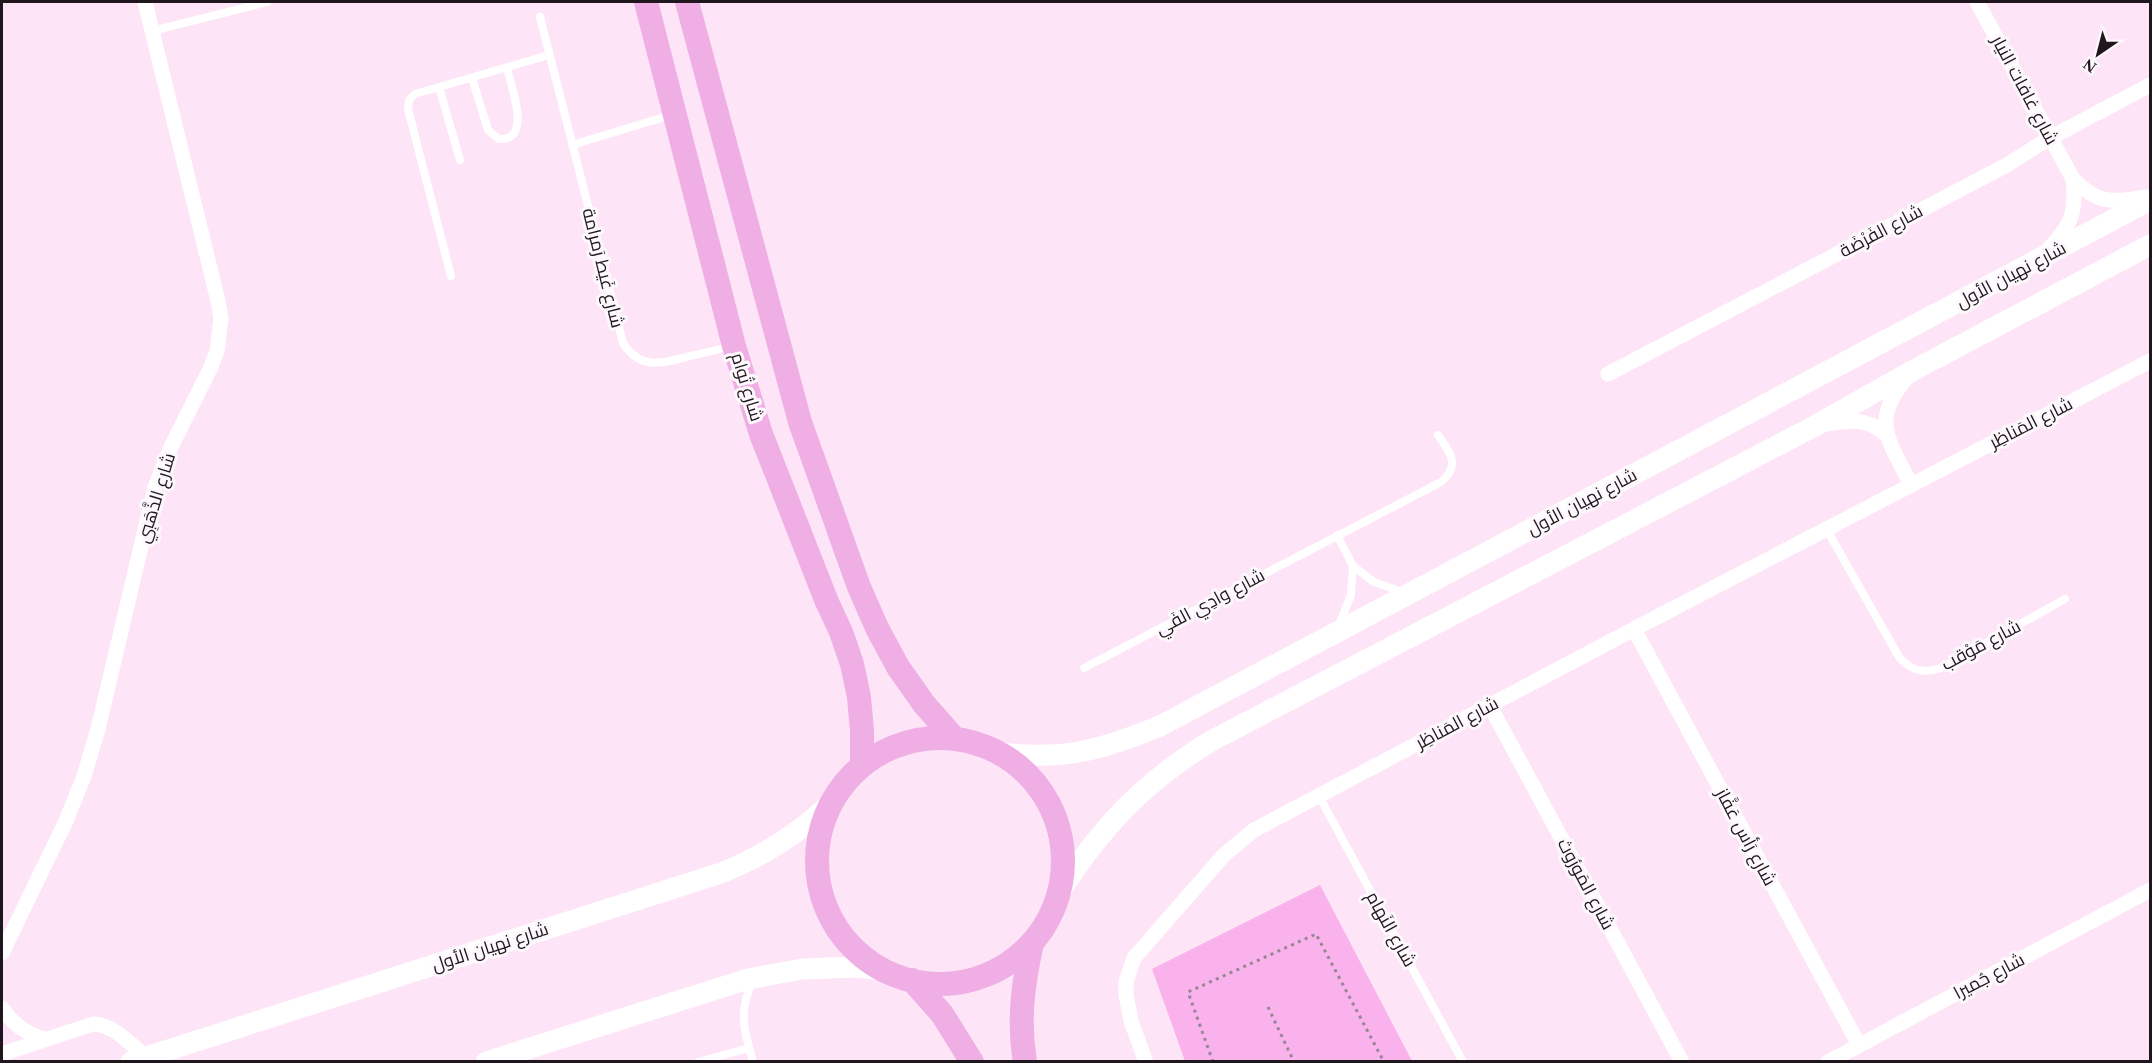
<svg xmlns="http://www.w3.org/2000/svg" width="2152" height="1063" font-family="'Times New Roman',Cairo,serif">
<rect width="100%" height="100%" fill="#fde4f7"/>
<path fill="#f9b2eb" d="M1320 885 1412 1061H1185L1152 969Z"/>
<g fill="none" stroke-linecap="round" stroke-linejoin="round">
<path stroke="#978693" stroke-width="3" stroke-dasharray="3 4.5" stroke-linecap="butt" d="M1268 1007 1294 1062
M1213 1062 1188 992 1316 934 1384 1062"/>
<path stroke="#fff" stroke-width="8" d="M540 17 623 343C641 371 663 363 690 356 703 353 717 350 731 346
M152 31 267 2
M472 78 488 130 499 139C533 141 511 87 507 68
M439 87 460 160
M572 145 671 115
M451 276 408 109 409 100 415 94 549 55
M1827 530 1899 657C1911 671 1924 674 1941 668L2065 599
M1337 535 1353 566 1374 582 1402 592
M1339 625 1351 595 1353 566
M1084 668 1441 482C1461 465 1450 452 1438 435
M1319 796 1463 1062
M752 982C738 1015 744 1028 753 1062
M698 1062 749 1048"/>
<path stroke="#fff" stroke-width="15" d="M1977 2 2073 179C2099 205 2111 202 2146 197
M2047 251C2071 225 2077 214 2073 179
M1608 374 2005 166 2050 138 2150 85
M1907 378C1869 420 1890 442 1911 485
M1826 424C1851 420 1870 417 1889 438
M1634 629 1859 1045
M1490 706 1682 1062
M2 953 66 821 84 776 98 729 155 487 171 447 211 367 217 351 221 318 218 301 145 2
M2 1008C13 1024 25 1033 44 1039
M2 1054 93 1024C115 1025 130 1044 146 1057
M1146 1062 1131 1021 1126 995V982L1134 958 1224 855 1254 830 1634 629 2150 361
M1828 1062 2150 890"/>
<path stroke="#fff" stroke-width="21" d="M999 753C1065 760 1099 751 1160 726L2150 200
M1059 893C1102 826 1144 782 1211 741L1813 427 1914 370 2150 245
M131 1062 721 873C764 856 800 833 833 801
M486 1062 748 979 802 969 856 967 883 970"/>
<path stroke="#efafe5" stroke-width="24" d="M646 2 734 346 761 434 827 602 841 632 852 664 859 697 862 731V765
M687 2 800 422 859 587 877 628 898 667 924 704 954 738
M817 861a123 123 0 1 1 246 0a123 123 0 1 1-246 0Z
M912 980 942 1014 972 1062
M1025 1062C1018 1021 1023 983 1032 943"/>
</g>
<g text-anchor="middle" stroke-width="6" stroke-linejoin="round" paint-order="stroke">
<g font-size="18" fill="#20171e" stroke="#fdf8fc">
<text transform="translate(2025 90) rotate(62)" y="6">شارع غافات النيار</text>
<text transform="translate(1881 231) rotate(-28)" y="6">شارع الفَرْضَة</text>
<text transform="translate(603 268) rotate(76)" y="6">شارع غَيط رَمرامة</text>
<text transform="translate(2011 275) rotate(-28)" y="6">شارع نهيان الأول</text>
<text transform="translate(747 387) rotate(73)" y="6">شارع تُوام</text>
<text transform="translate(2031 423) rotate(-27)" y="6">شارع المَناظِر</text>
<text transform="translate(156 498) rotate(-73)" y="6">شارع الذَّهَبِي</text>
<text transform="translate(1582 502) rotate(-28)" y="6">شارع نهيان الأول</text>
<text transform="translate(1210 602) rotate(-28)" y="6">شارع وادِي الفَي</text>
<text transform="translate(1981 645) rotate(-28)" y="6">شارع مَوْقب</text>
<text transform="translate(1457 723) rotate(-28)" y="6">شارع المَناظِر</text>
<text transform="translate(1746 837) rotate(62)" y="6">شارع رَأس عَفَّاز</text>
<text transform="translate(1586 884) rotate(62)" y="6">شارع المَورُوث</text>
<text transform="translate(1391 929) rotate(61)" y="6">شارع النَهام</text>
<text transform="translate(490 947) rotate(-18)" y="6">شارع نهيان الأول</text>
<text transform="translate(1989 976) rotate(-28)" y="6">شارع جُميرا</text>
</g>
</g>
<rect width="2152" height="1063" fill="none" stroke="#20171e" stroke-width="6"/>
<g transform="translate(2098 54) rotate(215)" stroke="#fdf8fc" stroke-width="4.5" paint-order="stroke">
<path d="M0-4.5L10 22L0 15L-10 22Z" fill="#20171e"/>
<text y="-9" font-size="16" font-weight="bold" text-anchor="middle" fill="#20171e">N</text>
</g>
</svg>
